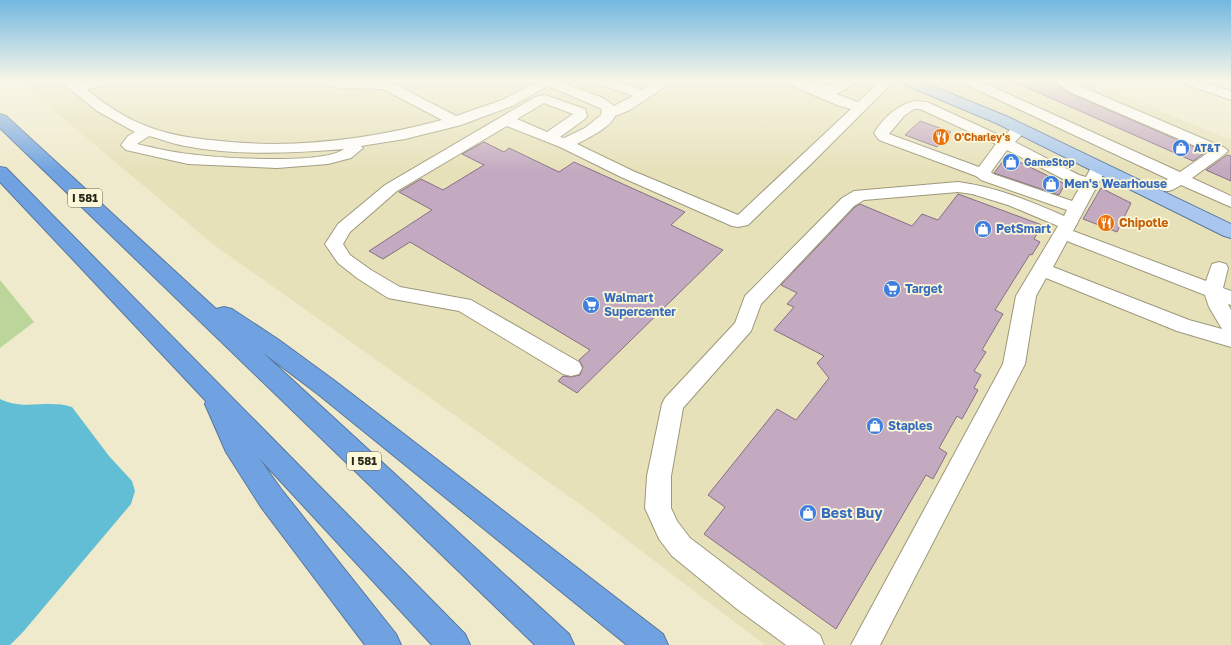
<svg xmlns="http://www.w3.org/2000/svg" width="1231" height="645" font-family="'Golos Text',sans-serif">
<rect width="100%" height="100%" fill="#efeacb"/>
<path fill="#e7e1ba" d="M19 81H1087L1231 140V645H765L577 502 214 245Z"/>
<path fill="#bcd59a" d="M0 280 34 322 0 348Z"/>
<path fill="#62bed4" d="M0 399C23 411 48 399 72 407L109 456 132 481 135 491 131 504 23 632 10 645H0Z"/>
<path fill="#c4aac0" stroke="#866f83" d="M1012 81H1056L1057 85 1069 93 1206 152 1193 161Z
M920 121 951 132 937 147 905 135Z
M484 142 504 152 509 148 559 172 574 162 685 212 671 225 723 250 577 393 558 381 563 376 571 377 580 375 583 367 579 360 590 350 410 242 383 259 369 251 432 210 399 192 421 179 443 190 484 165 462 154Z
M1227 155 1231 156V181L1206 170Z
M1007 156 1065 184 1059 195 994 173Z
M1101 188 1131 203 1117 232 1083 219Z
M958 194 1042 225 1034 239 1040 242 1032 255 1030 254 995 310 1003 314 982 350 986 352 974 371 981 375 974 388 978 390 962 419 957 416 939 448 947 453 933 479 926 475 836 629 704 534 725 507 708 495 777 409 796 420 829 378 817 363 824 356 774 330 794 307 787 304 797 293 781 285 855 207 860 204 912 226 922 214 938 220Z"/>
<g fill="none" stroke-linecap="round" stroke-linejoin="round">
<defs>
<path id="minor" d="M60 81H75L79 84 90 81H108L107 84 87 90C105 104 123 117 144 125 165 134 189 138 211 140 289 150 367 140 442 120L383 89 340 88 321 84 320 81H383L391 82 456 116 502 100 539 81H558L603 98 614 106 633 96 599 84 598 81H616L642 90 656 81H670L669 84 630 110 615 116C611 127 588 138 577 144L633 171 738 215 851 109 837 105 788 84 787 81H803L810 84 816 81 832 86 841 81H856L855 84 836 94 858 102 880 81H894L810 165 748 225 738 227 732 226 621 177 560 147 507 126 397 191 350 232 343 244 350 255 371 270 400 287 471 300 579 362 582 368 579 374 571 376 563 374 459 311 388 298 357 278 338 263 325 244 338 224 385 185 535 97 545 95 585 109 587 116 585 119 560 137 564 138 585 128 601 115 602 110 600 108 548 86 512 106 461 125 405 139 361 146 363 148 351 158 328 164 277 168 188 164 126 150 121 145 128 136 135 132 97 111ZM544 103 573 114 547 132 517 119ZM149 136C161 139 173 144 185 146 237 156 291 153 344 149 324 165 217 158 189 154 171 152 154 148 137 144Z
M963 81H980L1180 172 1209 152 1070 92 1058 84 1057 81H1071L1080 86 1225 148 1228 151 1225 154 1192 178 1231 196V207L1181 185C1174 189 1169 193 1160 190L1158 187 1160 184 1168 179 965 84Z
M1183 81H1201L1231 91V100L1185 84Z
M915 101 927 102 1003 137C1010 130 1015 123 1025 126L1027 129 1015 142 1079 175 1086 177 1093 164 1099 162 1105 164 1107 167 1073 231 1206 281 1212 264 1219 262 1226 264 1228 268 1223 288 1231 291V305L1228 304 1231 310V347L1177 331 1046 278 1036 296 1025 364 880 645H851L1003 364 1016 296 1058 226 1008 205 972 194 958 192 864 200 854 206 761 304 751 331 683 408 671 476V508L677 521 690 538 757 589 820 635 824 645H786L737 609 672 556 659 539 645 508 647 476 662 404 665 398 735 323 745 296 842 198 854 191 958 182C996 187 1030 201 1064 216L1067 210 981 180 976 176 879 140 874 133C884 117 897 105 915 101ZM914 109H920L996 144 979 167 889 134 904 116ZM1007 150 1067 181 1081 185 1072 201 993 174 991 172ZM1067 241 1205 295 1209 307 1222 329 1189 320 1053 267Z"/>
<path id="major" d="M901 81H920L1008 117 1231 224V238L1224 236 996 123 903 84Z"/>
<path id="highway" d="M0 114 6 116 216 309 224 307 232 309 279 340 335 381 663 634 668 645H627L319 395 262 352 569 634 574 645H535L0 128Z
M0 167 6 168 465 634 470 645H432L259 458 281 489 396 634 401 645H365L261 507 226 452 205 404 206 401 0 182Z"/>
</defs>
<use href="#minor" stroke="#9d987b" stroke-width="2"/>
<use href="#major" stroke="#57779d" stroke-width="2"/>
<use href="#highway" stroke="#57779d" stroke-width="2"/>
<use href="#minor" fill="#fff" fill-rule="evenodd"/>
<use href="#major" fill="#a9c7ee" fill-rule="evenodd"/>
<use href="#highway" fill="#70a2e2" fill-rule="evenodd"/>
</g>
<linearGradient id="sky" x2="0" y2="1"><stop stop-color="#72b8e0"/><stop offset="0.47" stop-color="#f8f6e8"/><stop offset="1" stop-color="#f8f6e8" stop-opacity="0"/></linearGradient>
<rect width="1231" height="171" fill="url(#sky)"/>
<defs>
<symbol id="restaurant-disc" viewBox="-11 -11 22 22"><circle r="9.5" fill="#e8710a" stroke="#fcf7d8"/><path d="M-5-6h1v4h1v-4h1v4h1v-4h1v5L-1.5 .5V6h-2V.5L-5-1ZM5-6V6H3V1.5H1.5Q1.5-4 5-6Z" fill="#fff"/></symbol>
<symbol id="shop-disc" viewBox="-11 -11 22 22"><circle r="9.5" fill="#3f7fe0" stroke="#fcf7d8"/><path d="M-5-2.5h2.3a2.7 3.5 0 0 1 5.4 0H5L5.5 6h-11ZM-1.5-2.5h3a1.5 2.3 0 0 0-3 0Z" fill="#fff"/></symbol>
<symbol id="supermarket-disc" viewBox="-11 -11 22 22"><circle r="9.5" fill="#3f7fe0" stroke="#fcf7d8"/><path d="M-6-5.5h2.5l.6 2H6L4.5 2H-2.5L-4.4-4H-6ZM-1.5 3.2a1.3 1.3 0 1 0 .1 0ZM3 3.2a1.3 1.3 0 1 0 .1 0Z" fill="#fff"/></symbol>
</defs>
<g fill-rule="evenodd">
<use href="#restaurant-disc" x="931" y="127" width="20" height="20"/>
<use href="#shop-disc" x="1171" y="138" width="20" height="20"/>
<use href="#shop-disc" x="1001" y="152" width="20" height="20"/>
<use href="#shop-disc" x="1041" y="174" width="20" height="20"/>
<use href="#restaurant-disc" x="1096" y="213" width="20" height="20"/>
<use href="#shop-disc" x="973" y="219" width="20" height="20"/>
<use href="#supermarket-disc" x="882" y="279" width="20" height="20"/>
<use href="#supermarket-disc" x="581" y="295" width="20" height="20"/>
<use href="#shop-disc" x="865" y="416" width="20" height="20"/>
<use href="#shop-disc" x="798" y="503" width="20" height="20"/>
</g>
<g text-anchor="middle" stroke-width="3.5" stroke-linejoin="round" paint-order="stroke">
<g font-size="10" font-weight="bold" fill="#c56008" stroke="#fcf7d8" text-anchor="start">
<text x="954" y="141">O'Charley's</text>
</g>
<g font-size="10" font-weight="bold" fill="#366cbe" stroke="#fcf7d8" text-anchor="start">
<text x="1194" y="152">AT&amp;T</text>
<text x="1024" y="166">GameStop</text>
</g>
<g fill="#fcf7d8" stroke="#686654" stroke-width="1">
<rect x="68" y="189" width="34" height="18" rx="3"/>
<rect x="347" y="452" width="34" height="18" rx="3"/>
</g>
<g font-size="11" font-weight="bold" fill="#29281c">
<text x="85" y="202">I 581</text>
<text x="364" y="465">I 581</text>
</g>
<g font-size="12" font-weight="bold" fill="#366cbe" stroke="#fcf7d8" text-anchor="start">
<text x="1064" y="188">Men's Wearhouse</text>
<text x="996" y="233">PetSmart</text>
<text x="905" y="293">Target</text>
<text x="604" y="302">Walmart<tspan x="604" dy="14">Supercenter</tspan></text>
<text x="888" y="430">Staples</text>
</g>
<g font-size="12" font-weight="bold" fill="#c56008" stroke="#fcf7d8" text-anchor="start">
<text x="1119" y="227">Chipotle</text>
</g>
<g font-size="14" font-weight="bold" fill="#366cbe" stroke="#fcf7d8" text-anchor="start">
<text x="821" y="518">Best Buy</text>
</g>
</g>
</svg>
